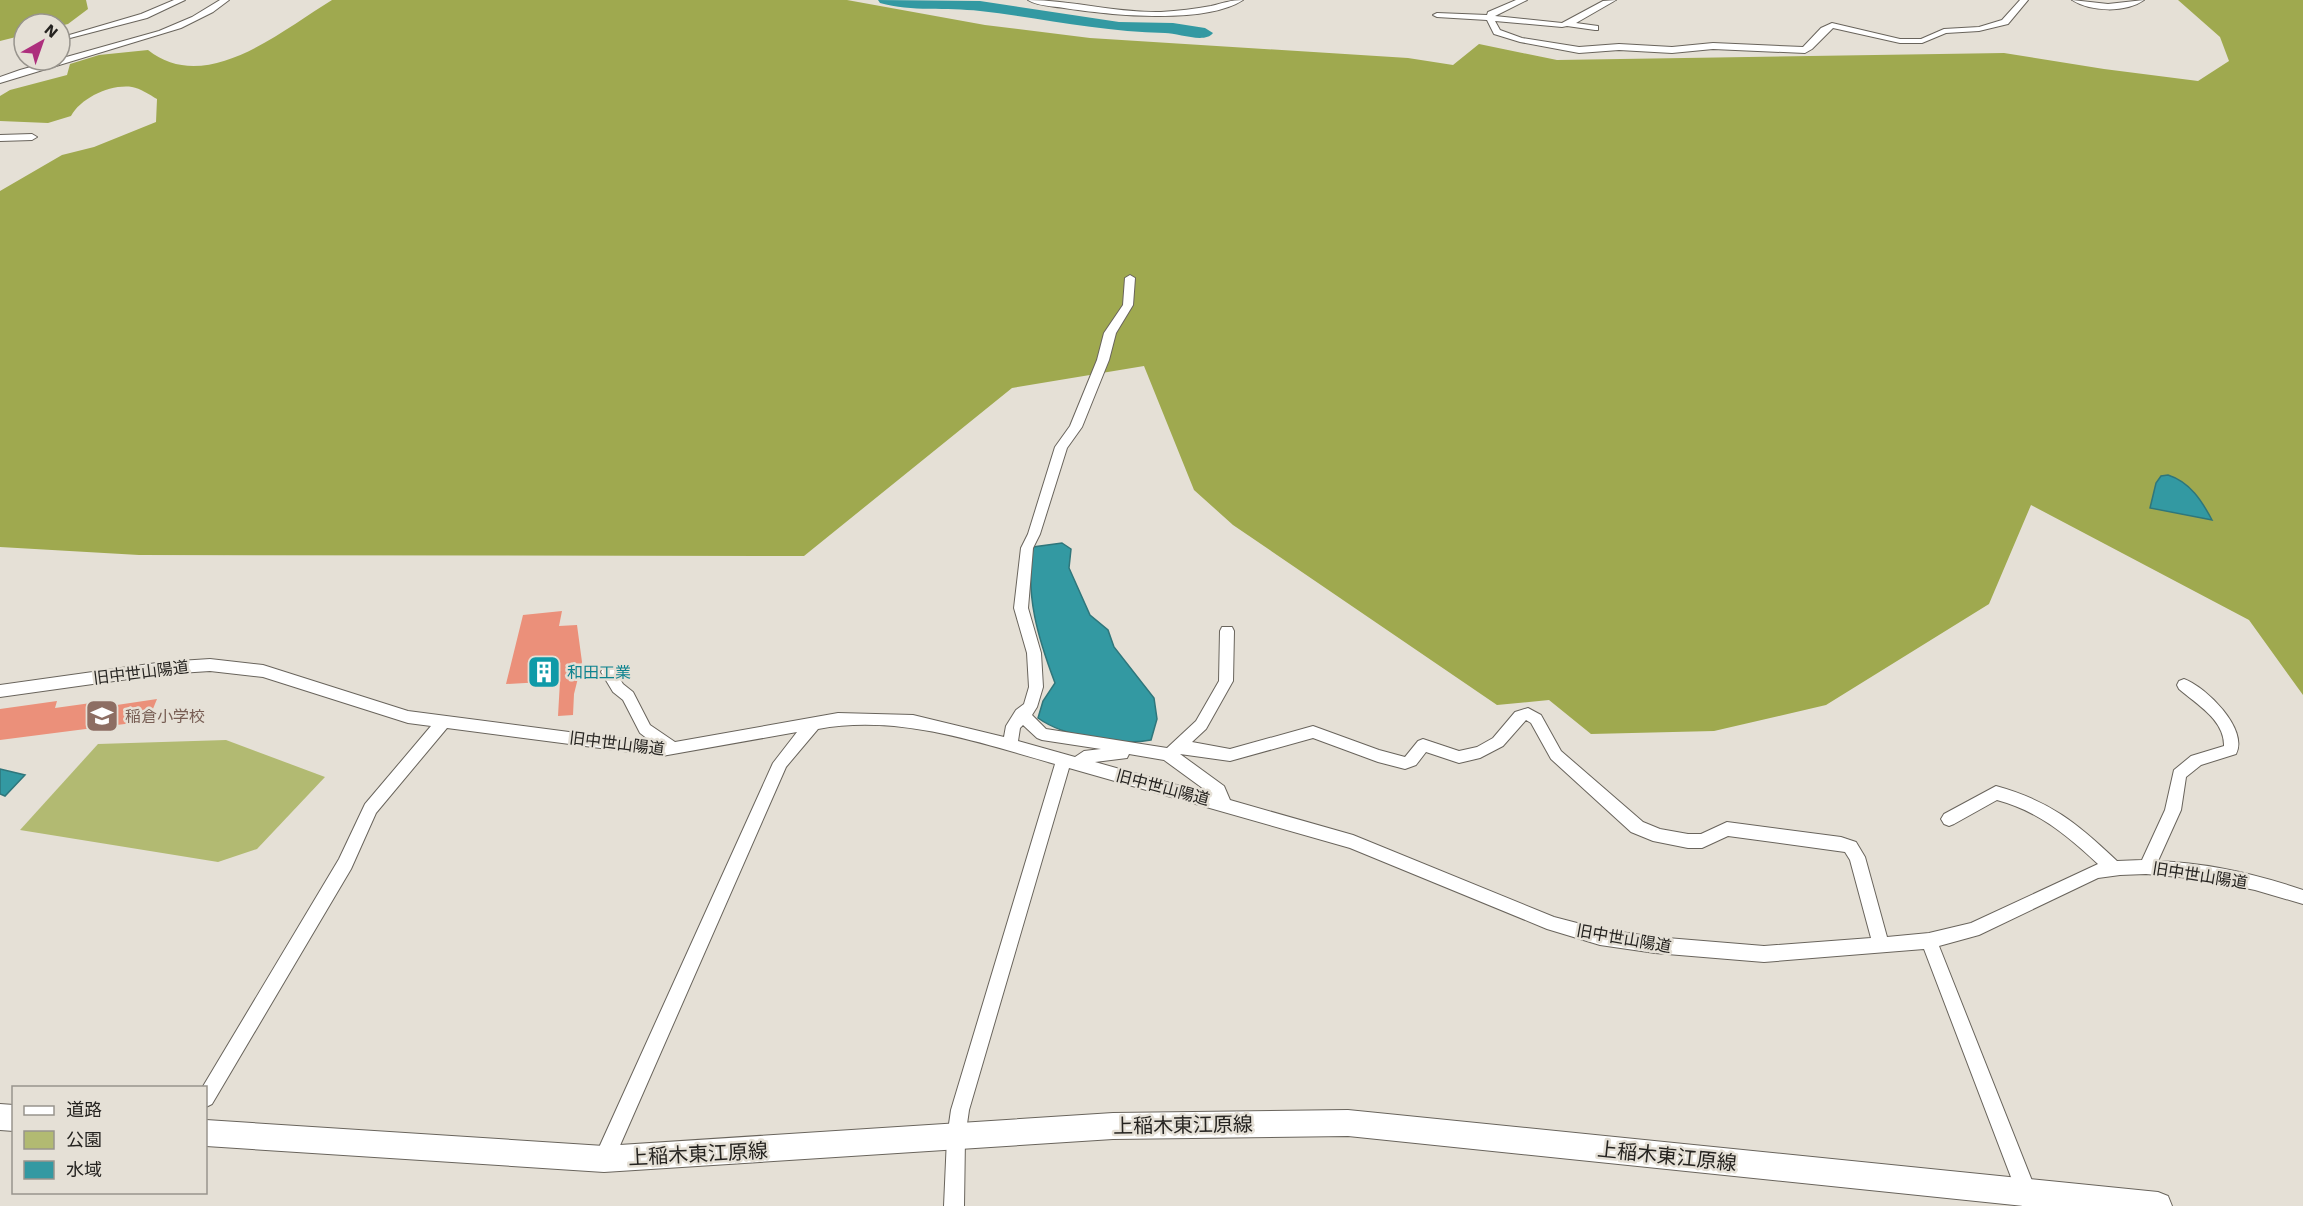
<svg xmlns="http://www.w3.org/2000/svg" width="2303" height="1206" font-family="'Work Sans','Noto Sans JP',sans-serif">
<rect width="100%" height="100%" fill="#e5e0d6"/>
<path fill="#b2ba72" d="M226 740 325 777 257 849 218 862 20 830 98 744Z"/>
<path fill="#9fa94f" d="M0 0H86L88 9 68 24 60 26 24 24V35L0 41Z
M332 0H847L985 25 1090 38 1408 58 1453 65 1479 44 1557 60 2004 53 2104 69 2198 81 2229 61 2220 37 2178 0H2303V695L2249 620 2031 505 1989 604 1826 705 1714 731 1591 734 1549 700 1497 705 1233 525 1194 490 1144 366 1012 388 804 556 139 555 0 547V191L62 155 94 147 156 122 157 99C150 95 140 88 132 87 110 84 81 98 71 116L48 123 0 121V96L10 90 67 75 70 64 99 55 148 50C206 96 281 31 332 0Z"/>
<path fill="#3399a2" stroke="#2f767b" stroke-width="1.5" d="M2168 475C2190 482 2202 501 2212 520L2150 508 2156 483 2161 476Z
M1062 543 1071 549 1069 568 1090 615 1108 630 1114 647 1154 698 1157 719 1151 740C1121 746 1064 737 1038 718L1043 701 1055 683C1038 638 1025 595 1033 547Z
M0 769 25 775 5 796 0 794Z"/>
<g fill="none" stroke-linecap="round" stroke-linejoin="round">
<path fill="#3399a2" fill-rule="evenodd" d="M878 0 980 1 1119 22 1173 23 1205 28 1213 33C1205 44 1178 33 1165 33 1102 32 1042 18 980 11 946 7 912 12 880 3Z"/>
</g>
<path fill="#eb907a" d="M562 611 559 626 577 625 582 662 574 694 573 715 558 716 560 681 506 684 523 615Z
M157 699 148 721 0 740V709L57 701 55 708 91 703 90 709Z"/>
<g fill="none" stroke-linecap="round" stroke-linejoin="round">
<defs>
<path id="minor" d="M174 0H185L147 18 70 38 66 36 141 14Z
M220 0H229L213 12 181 28 0 83V77L20 70 159 31 192 17Z
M1028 0C1072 0 1115 13 1161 12 1178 11 1195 9 1211 6 1223 3 1231 0 1243 0 1205 25 1108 15 1064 8 1053 6 1037 6 1028 0Z
M1516 0H1527L1495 16 1562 23 1603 1 1616 0 1576 23 1598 26V30H1595L1567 26 1562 27 1495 21 1500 30 1522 38 1579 47 1619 44 1672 47 1713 43 1803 47 1821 28 1832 23 1900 39H1921L1944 29 1979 27 2002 20 2020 0H2028L2008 24 1979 31 1946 33 1922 43H1900L1833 28 1812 49 1805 53 1713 49 1672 53 1619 50 1579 53 1520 42 1494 34 1487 20 1437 17 1433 15 1437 13 1487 15 1488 12Z
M2072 0 2108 4 2144 0C2126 13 2091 12 2072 0Z
M0 135 32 134 37 137 32 140 0 141Z
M1130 275 1135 278 1133 305 1116 333 1109 360 1082 427 1067 448 1040 534 1033 548 1028 608 1041 653 1043 687 1037 707 1032 715 1046 729 1167 748 1196 721 1219 681 1220 631 1222 627H1232L1234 631 1233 681 1206 729 1192 742 1230 749 1313 726 1379 750 1405 757 1418 741 1423 739 1459 751 1477 747 1493 738 1515 712 1528 708 1541 715 1561 751 1643 822 1660 829 1688 834H1701L1727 822 1841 837 1856 842 1865 857 1887 937 1929 933 1971 923 2098 864C2067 835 2038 811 1997 800L1954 824 1949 826 1944 824 1941 819 1944 814 1996 786C2050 801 2077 823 2117 861L2142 860 2165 810 2174 770 2191 756 2224 746C2225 720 2196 704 2179 689L2177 685 2179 681 2184 679C2206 687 2249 729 2236 754L2201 765 2186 777 2181 810 2158 861C2208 863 2256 874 2303 890V904L2255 890 2201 879 2146 874 2120 875 2098 878 1979 935 1939 946 2042 1206H2022L1924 949 1764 962 1655 953 1600 945 1547 929 1350 848 1069 768 969 1110 965 1138 964 1206H944L947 1138 951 1110 1055 764C978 742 898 714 818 729L786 767 611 1166 604 1168 597 1166 595 1159 597 1152 773 763 797 732 662 756 447 728 376 813 351 869 212 1104 206 1107V1088H202L339 859 365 804 431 726 408 723 263 677 210 671 164 674 0 697V685L164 662 210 659 263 665 408 711 653 743 640 733 623 700 613 692 601 672 603 668H613L623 684 633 692 650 725 675 742 838 713 913 715 1004 737 1006 726 1016 710 1024 704 1029 687 1027 653 1014 608 1021 548 1028 534 1055 447 1070 426 1097 360 1104 333 1123 305 1125 278ZM1526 720 1531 723 1551 759 1631 832 1653 841 1688 848H1702L1728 836 1845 852 1850 860 1871 938 1764 946 1655 937 1600 929 1554 917 1353 835 1230 800 1224 786 1180 754 1230 761 1313 738 1378 762 1405 769 1416 765 1426 752 1459 763 1480 758 1503 746ZM1023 725 1037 738 1042 740 1101 749 1084 751 1075 757 1018 741 1020 728ZM1129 754 1164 760 1212 795 1095 762 1127 758Z"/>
<path id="secondary" d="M0 1104 14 1105V1131L0 1130Z
M1348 1110 2158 1192 2168 1196 2172 1206H2024L1348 1136 1113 1139 604 1172 206 1146V1120L604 1146 1113 1113Z"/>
</defs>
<use href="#minor" stroke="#69645c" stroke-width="2"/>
<use href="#secondary" stroke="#69645c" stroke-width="2"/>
<use href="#minor" fill="#fff" fill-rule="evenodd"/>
<use href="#secondary" fill="#fff" fill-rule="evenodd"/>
</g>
<defs>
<symbol id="building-square" viewBox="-11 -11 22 22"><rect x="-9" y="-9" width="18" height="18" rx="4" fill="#0f9aa8" stroke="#e5e0d6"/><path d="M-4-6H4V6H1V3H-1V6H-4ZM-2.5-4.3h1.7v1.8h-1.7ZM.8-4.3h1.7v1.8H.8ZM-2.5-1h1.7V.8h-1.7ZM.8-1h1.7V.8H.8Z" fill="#fff"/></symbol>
<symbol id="school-square" viewBox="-11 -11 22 22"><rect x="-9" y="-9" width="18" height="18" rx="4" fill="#8d6e63" stroke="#e5e0d6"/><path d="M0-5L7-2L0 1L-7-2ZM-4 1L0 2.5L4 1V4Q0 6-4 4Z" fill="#fff"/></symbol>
</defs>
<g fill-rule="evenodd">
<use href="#building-square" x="525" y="653" width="38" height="38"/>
<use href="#school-square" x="83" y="697" width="38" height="38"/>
</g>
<g text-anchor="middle" stroke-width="5" stroke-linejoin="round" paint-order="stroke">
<g font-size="16" fill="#252320" stroke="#e5e0d6">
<text transform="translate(141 672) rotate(-7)" y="6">旧中世山陽道</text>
<text transform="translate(617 743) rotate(7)" y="6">旧中世山陽道</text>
<text transform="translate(1163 787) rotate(15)" y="6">旧中世山陽道</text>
<text transform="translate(2200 875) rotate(9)" y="6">旧中世山陽道</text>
<text transform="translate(1624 938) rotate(10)" y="6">旧中世山陽道</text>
</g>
<g font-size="16" fill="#0d838f" stroke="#e5e0d6" text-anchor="start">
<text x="567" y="678">和田工業</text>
</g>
<g font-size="16" fill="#785e54" stroke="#e5e0d6" text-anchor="start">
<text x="125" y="722">稲倉小学校</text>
</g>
<g font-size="20" fill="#252320" stroke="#e5e0d6">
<text transform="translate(1183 1125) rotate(-1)" y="7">上稲木東江原線</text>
<text transform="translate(698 1154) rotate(-3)" y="7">上稲木東江原線</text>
<text transform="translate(1667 1156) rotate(6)" y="7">上稲木東江原線</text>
</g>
</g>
<rect x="12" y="1086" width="195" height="108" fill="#e5e0d6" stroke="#98948d" stroke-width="1.5"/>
<rect x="24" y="1106" width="30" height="9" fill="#ffffff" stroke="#98948d" stroke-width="1.5"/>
<text x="66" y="1116" font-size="18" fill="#252320">道路</text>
<rect x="24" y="1131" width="30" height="18" fill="#b2ba72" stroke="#98948d" stroke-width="1.5"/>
<text x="66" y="1146" font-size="18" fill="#252320">公園</text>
<rect x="24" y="1161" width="30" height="18" fill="#3399a2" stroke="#98948d" stroke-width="1.5"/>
<text x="66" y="1176" font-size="18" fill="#252320">水域</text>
<g transform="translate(42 42) rotate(40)"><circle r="28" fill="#e5e0d6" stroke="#98948d" stroke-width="1.5"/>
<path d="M0-4.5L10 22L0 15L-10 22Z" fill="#ad2f7d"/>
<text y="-9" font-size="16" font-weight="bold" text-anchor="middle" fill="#252320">N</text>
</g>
</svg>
